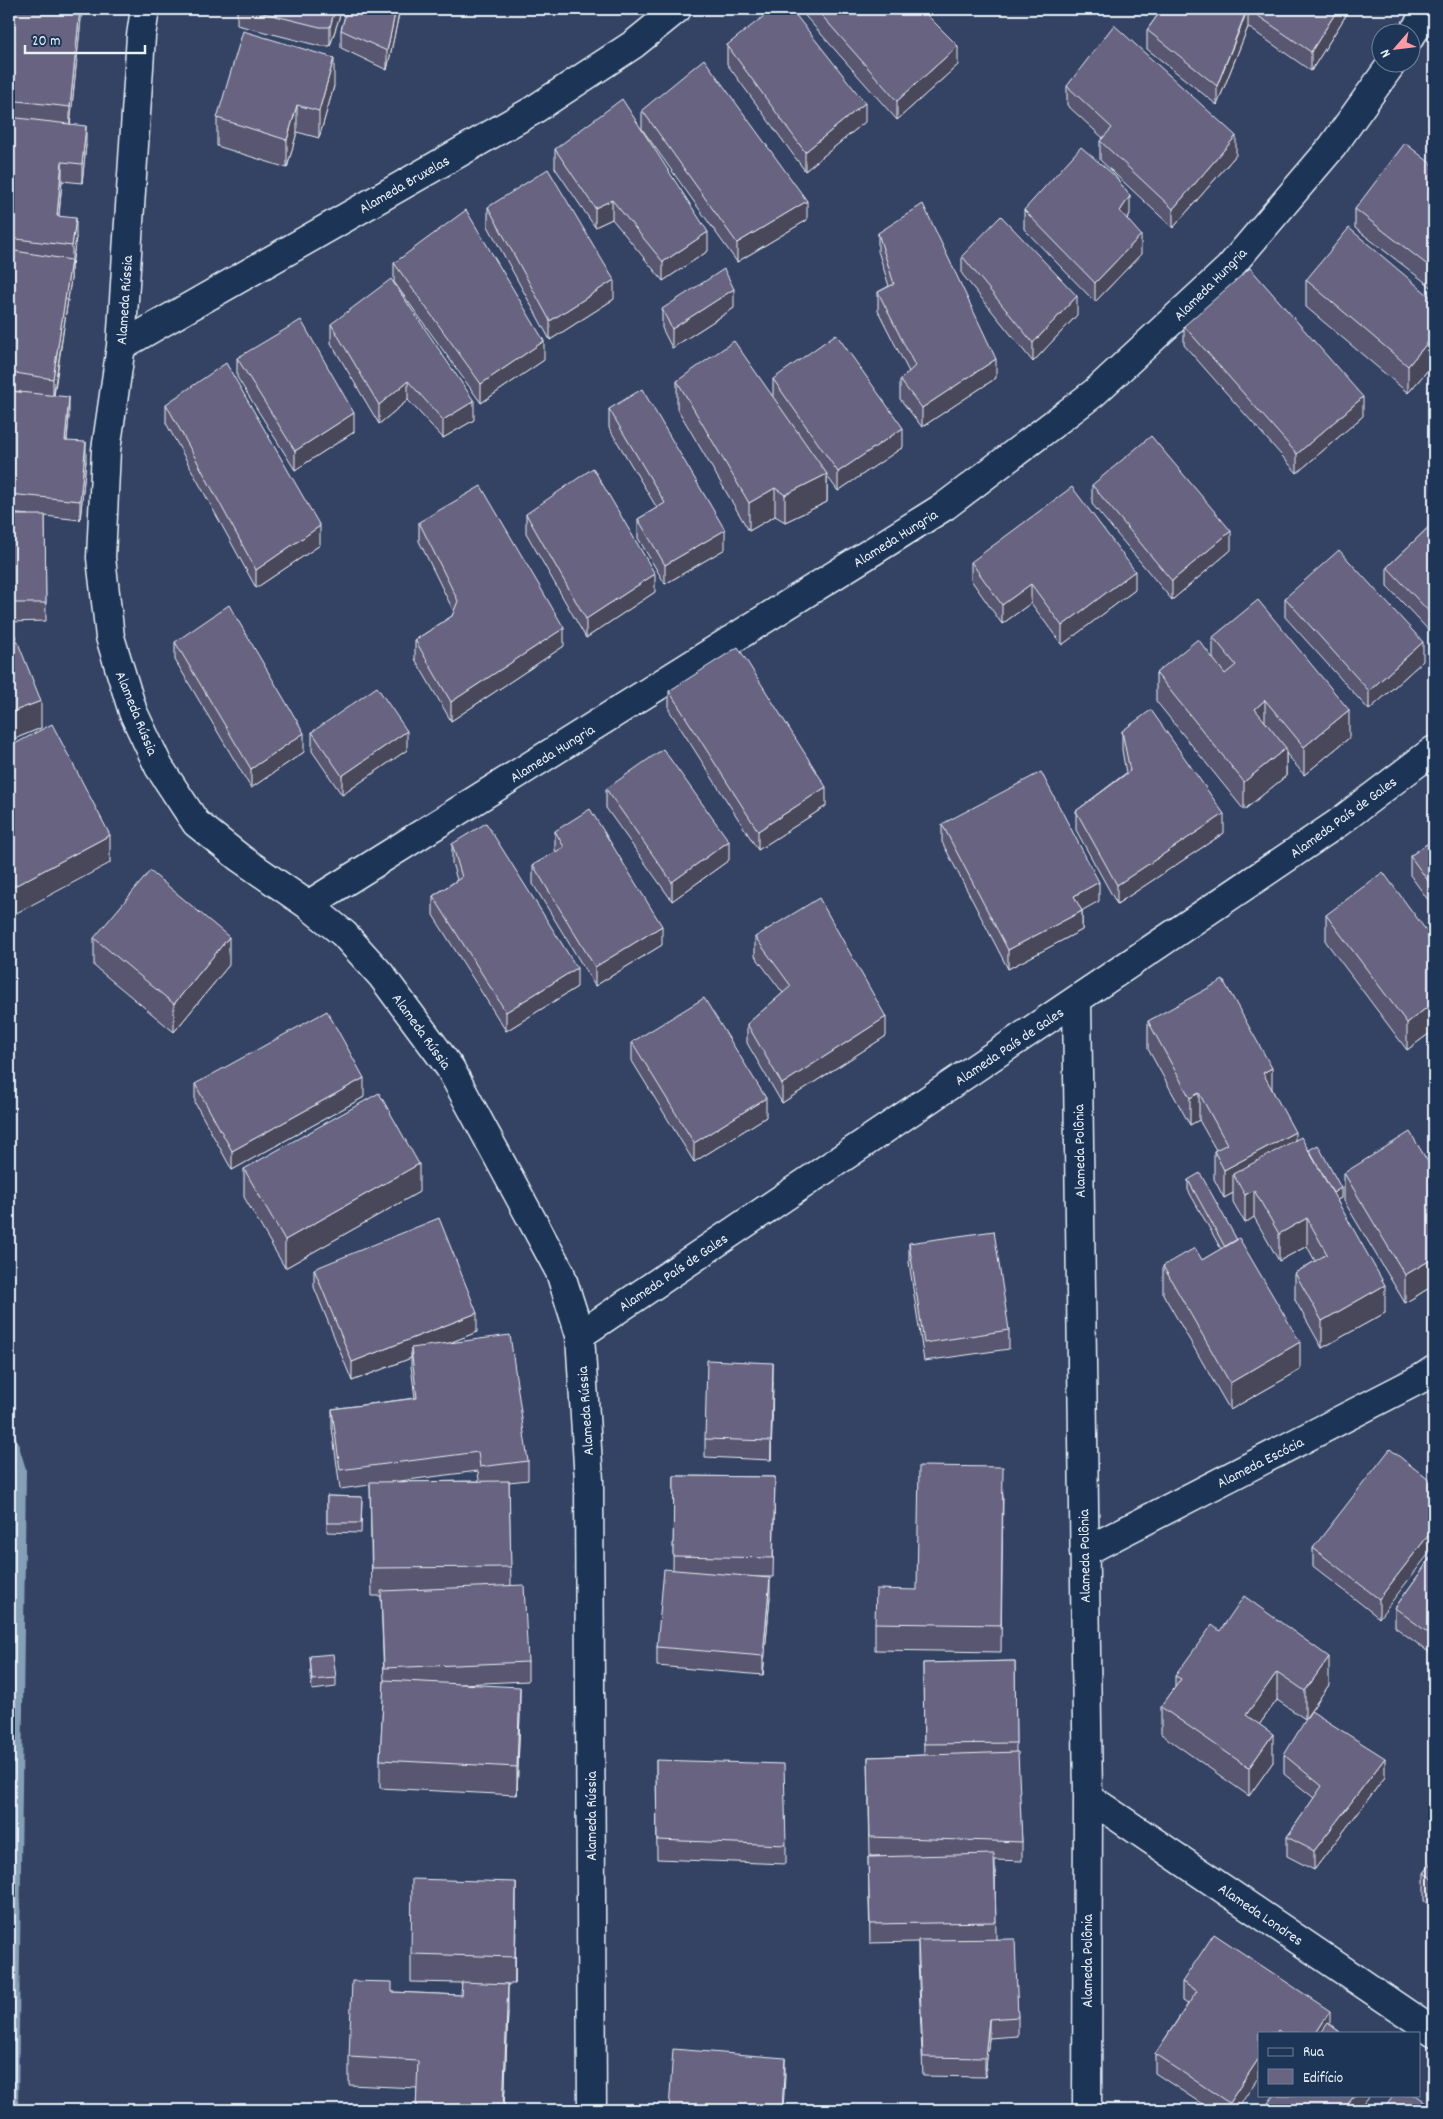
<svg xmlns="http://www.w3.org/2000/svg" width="1443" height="2119" font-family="Dekko,sans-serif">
<rect width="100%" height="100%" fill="#344364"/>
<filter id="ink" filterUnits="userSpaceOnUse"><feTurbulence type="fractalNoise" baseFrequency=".02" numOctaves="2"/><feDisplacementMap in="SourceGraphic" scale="10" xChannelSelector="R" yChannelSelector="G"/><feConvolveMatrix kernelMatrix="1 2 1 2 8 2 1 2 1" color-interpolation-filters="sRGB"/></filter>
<g filter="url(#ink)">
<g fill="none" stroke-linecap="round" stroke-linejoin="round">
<path stroke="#859fb6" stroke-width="12" d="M9 1434 20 1470 12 2110"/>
<defs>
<path id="minor" d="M145 9 141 36 121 346 106 450 101 558 110 637 133 712 159 767 196 823 240 858 308 905 344 934 381 975 450 1068 560 1272 580 1335 589 1481 592 2110
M1410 37 1429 9
M121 346 532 111 634 44 677 9
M308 905 945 506 1094 393 1229 268 1332 147 1393 62
M1077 1001 1088 1797 1087 2110
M580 1335 1338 823 1434 750
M1084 1552 1422 1378 1434 1370
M1088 1797 1434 2032"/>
</defs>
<use href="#minor" stroke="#e8f1f8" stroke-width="31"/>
<use href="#minor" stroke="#1d3557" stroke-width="28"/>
</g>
<path fill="#59566f" stroke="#e8f1f8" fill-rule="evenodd" d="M9 9H82L70 124 86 145 82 183 62 181 59 216 76 237 72 265H71V279L54 396 69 416 67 441 86 461 80 520 45 516 46 621 9 622 41 728 9 741V515H28L9 513V391L21 392 9 390Z
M237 9H342L330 46H320L237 25Z
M347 9H400L387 70 341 48V30Z
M799 9H921L958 65 897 120Z
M1162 9H1350L1311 71 1248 27 1217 105 1147 49V30Z
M727 45 865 122 805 171 727 64Z
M334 86 319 138 297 132 287 168 217 146V118Z
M1067 86 1236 155 1173 228 1100 160V141L1103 138 1067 105Z
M642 110 807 220 737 262 642 129Z
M555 149 708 251 663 281 612 219 595 227 555 168Z
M1434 166V289L1355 228V209Z
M488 207 614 299 550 340 488 226Z
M1024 210 1130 214 1127 219 1141 254 1095 302 1024 229Z
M878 233 996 378 922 427 900 399V380L909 372 878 311V292L889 286 878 251Z
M962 256 1077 315 1033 362 962 274Z
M394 263 544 360 481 403 394 282Z
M1306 280 1434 300V363L1408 393 1306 307Z
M734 308 672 348 662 328V309Z
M331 324 474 420 443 438 408 400 379 424 331 343Z
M1184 326 1363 416 1297 473 1184 345Z
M237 358 354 432 295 470 237 377Z
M773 379 903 447 838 491 827 476V502L785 522 775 516 749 531 677 408V381L773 396Z
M166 404 320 545 256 588 166 423Z
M609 409 725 549 665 584 638 538V519L657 508 609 428Z
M1434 465V494L1432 486V467Z
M1092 485 1231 550 1172 600 1092 504Z
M526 514 655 592 586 638 526 533Z
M419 522 564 646 451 721 415 659V640L452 616 454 612 419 541Z
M1434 522V636L1387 586V567Z
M971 562 1135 590 1062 645 1031 603 1002 624 971 580Z
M1285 598 1423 661 1369 710 1285 617Z
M1213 637 1349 738 1304 775 1286 753V776L1244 810 1156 701V673L1213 659Z
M175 642 304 752 251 788 175 660Z
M669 691 826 806 758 850 669 710Z
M1122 731 1224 833 1117 904 1076 830V811L1126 773 1122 750Z
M312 732 407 750 342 795 312 751Z
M606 789 729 860 672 901 606 808Z
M942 824 1099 901 1082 910V930L1008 969 942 842Z
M555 831 662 945 595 986 533 884V865L556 852 555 850Z
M1434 839V908L1410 875V856Z
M452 844 577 987 506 1031 433 915V896L457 880 452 863Z
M1326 915 1434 941V1030L1407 1050 1326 942Z
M755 937 886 1036 782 1103 747 1043V1024L783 993 755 956Z
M94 938 229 965 174 1032 94 966Z
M1148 1021 1272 1089 1295 1140 1309 1150 1341 1198 1337 1200 1385 1313 1322 1348 1295 1300V1273L1315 1261 1307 1246 1279 1261 1254 1217 1245 1223 1233 1202V1193L1224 1198 1214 1179V1151L1216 1150 1199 1120 1190 1125 1148 1049Z
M632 1042 766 1117 694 1162 632 1061Z
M195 1084 364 1097 232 1170 195 1103Z
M244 1169 419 1192 285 1268 244 1197Z
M1434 1172V1285L1405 1303 1344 1201V1173Z
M1188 1180 1300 1370 1230 1410 1163 1294V1266L1202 1260 1221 1249 1188 1190Z
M909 1243 1009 1330V1349L924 1361 909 1262Z
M314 1269 477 1332 449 1343 528 1461V1480L509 1482 511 1585 528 1662V1681L461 1684 520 1714 517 1795 380 1788V1760L384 1681 381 1596H372L370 1485 340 1489 332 1428V1409L415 1398 411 1367V1358L352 1381 314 1287ZM478 1471 479 1481 392 1482Z
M773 1382 771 1460 705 1457V1439Z
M674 1476 775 1477 773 1577H755L770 1597 763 1675 657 1666V1647L673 1570Z
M1434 1484 1379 1618 1313 1566V1548Z
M1003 1495 1001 1652 875 1650V1623L917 1590Z
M327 1496 362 1497 361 1533 327 1532Z
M1434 1553V1656L1395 1627V1608Z
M1220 1631 1329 1685 1305 1719 1277 1700 1259 1725 1273 1762 1249 1796 1161 1734V1707L1175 1688V1676Z
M310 1656 336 1678V1687L312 1690Z
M1015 1661 1016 1752 1022 1842V1861L995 1860 996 1939 1018 2017V2036L989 2038 985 2077 923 2076 918 1959V1942L870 1943 868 1857 880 1856H870L868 1757 924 1755 923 1663Z
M1284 1755 1385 1777 1314 1870 1287 1856V1837L1314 1798 1284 1774Z
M656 1760 786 1845V1864L657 1859Z
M1434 1860V1908L1424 1901V1873Z
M516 1910 515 1984H488L508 2012 504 2110H416L417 2088 349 2085V2057L392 1992 461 1995 462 1983 411 1982V1954Z
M1182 1982 1330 2024 1341 2033H1259L1237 2110H1211L1155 2073V2054L1188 2004 1182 2001Z"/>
<path fill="#49465a" stroke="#e8f1f8" d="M80 9H82L70 126V107Z
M335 9H342L330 46V27Z
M396 9H400L387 70V51Z
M1248 9V27L1217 105V86Z
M1338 9H1350L1311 71V52Z
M958 46V65L897 120V101Z
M334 58V86L319 138V111Z
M865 103V122L805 171V152Z
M297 105V132L287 168V140Z
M86 126V145L82 183V164Z
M1236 136V155L1173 228V209Z
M62 162V181L57 235V216Z
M1130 196V214L1120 229V211Z
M612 200V219L595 227V208Z
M807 201V220L737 262V243Z
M76 218V237L72 265V246Z
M708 232V251L663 281V262Z
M1141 235V254L1095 302V283Z
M71 260V279L53 398V379Z
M614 280V299L550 340V321Z
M734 289V308L672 348V329Z
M1077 296V315L1033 362V343Z
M1434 335V363L1408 393V366Z
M544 341V360L481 403V384Z
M996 359V378L922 427V408Z
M408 381V400L379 424V405Z
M69 397V416L65 460V441Z
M1363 397V416L1297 473V454Z
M474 401V420L443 438V420Z
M354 413V432L295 470V451Z
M903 428V447L838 491V472Z
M86 442V461L80 520V501Z
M827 474V502L785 522V495Z
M775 488V516L749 531V503Z
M320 526V545L256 588V570Z
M725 530V549L665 584V565Z
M1231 531V550L1172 600V581Z
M1135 571V590L1062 645V626Z
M655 574V592L586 638V619Z
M1031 584V603L1002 624V605Z
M564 628V646L451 721V702Z
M1423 642V661L1369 710V691Z
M1265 700V728L1255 709Z
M41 701V728L9 741V713Z
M1349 710V738L1304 775V747Z
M407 731V750L342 795V776Z
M304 733V752L251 788V769Z
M1286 748V776L1244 810V782Z
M826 787V806L758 850V831Z
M1224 814V833L1117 904V885Z
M110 835V863L9 917V889Z
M729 841V860L672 901V882Z
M1099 882V901L1074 915V896Z
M1082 911V930L1008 969V950Z
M662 926V945L595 986V967Z
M229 937V965L174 1032V1004Z
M577 968V987L506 1031V1012Z
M1434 1002V1030L1407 1050V1023Z
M886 1017V1036L782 1103V1084Z
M1272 1068V1096L1263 1073Z
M364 1078V1097L232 1170V1151Z
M1199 1093V1120L1190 1125V1098Z
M766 1098V1117L694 1162V1143Z
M1295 1132V1159L1233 1174V1193L1224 1198V1170Z
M419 1164V1192L285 1268V1240Z
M1341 1188V1198L1329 1204V1195Z
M1254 1190V1217L1245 1223V1195Z
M1307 1218V1246L1279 1261V1234Z
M1434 1258V1285L1405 1303V1275Z
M1385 1285V1313L1322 1348V1321Z
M477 1313V1332L412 1358 411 1348V1358L352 1381V1362Z
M1300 1342V1370L1230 1410V1383Z
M773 1363V1382L771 1460V1441Z
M1434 1528V1547L1379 1618V1599Z
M770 1578V1597L763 1675V1656Z
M1329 1657V1685L1305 1719V1691Z
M1277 1672V1700L1246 1743V1715Z
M520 1687V1714L517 1795V1767Z
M1273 1734V1762L1249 1796V1768Z
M1385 1758V1777L1314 1870V1851Z
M516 1882V1910L515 1984V1957Z
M508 1984V2012L504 2110H503Z
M1330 2011V2030L1328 2033H1316Z
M989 2019V2038L985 2077V2058Z
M785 2058V2077L783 2110H782Z
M1259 2058V2076L1237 2110H1229V2103Z
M1355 2095H1369L1358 2110H1343Z"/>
<path fill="#686481" stroke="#e8f1f8" d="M9 9H80L70 107 9 100Z
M247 9H335L330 27H320Z
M347 9H396L387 51 341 30Z
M773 9H791L865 103 805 152 727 45Z
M816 9H921L958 46 897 101Z
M1162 9H1247L1217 86 1147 30Z
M1248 9H1338L1311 52Z
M1114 25 1236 136 1173 209 1100 141 1112 128 1067 86Z
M243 31 334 58 319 111 297 105 287 140 217 118Z
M704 59 807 201 737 243 642 110Z
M622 99 708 232 663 262 612 200 595 208 555 149Z
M9 117 86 126 82 164 62 162 57 216 76 218 72 246 9 238Z
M1405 143 1434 166V270L1355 209Z
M1081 147 1115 176 1130 196 1120 211 1141 235 1095 283 1024 210Z
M548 169 614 280 550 321 488 207Z
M923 204 996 359 922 408 900 380 915 366 878 292 894 284 878 233Z
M466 210 544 341 481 384 394 263Z
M1001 216 1077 296 1033 343 962 256Z
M1349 228 1434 300V335L1408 366 1306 280Z
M9 250 71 260 53 379 9 372Z
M1250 268 1363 397 1297 454 1184 326Z
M724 269 734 289 672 329 662 309Z
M391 279 474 401 443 420 408 381 379 405 331 324Z
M301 320 354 413 295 451 237 358Z
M836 334 903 428 838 472 773 379Z
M734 341 827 474 785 495 775 488 749 503 677 381Z
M226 363 320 526 256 570 166 404Z
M642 389 725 530 665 565 638 519 665 503 609 409Z
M9 391 69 397 65 441 86 442 80 501 9 494Z
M1151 436 1231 531 1172 581 1092 485Z
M1434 465V475L1432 467Z
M593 468 655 574 586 619 526 514Z
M481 486 564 628 451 702 415 640 452 616 458 601 419 522Z
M1072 487 1135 571 1062 626 1031 584 1002 605 971 562Z
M9 515H45L46 603H9Z
M1434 522V617L1387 567Z
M1339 550 1423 642 1369 691 1285 598Z
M1258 600 1349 710 1304 747 1265 700 1255 709 1286 748 1244 782 1156 673 1198 639 1225 674 1236 665 1213 637Z
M229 605 304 733 251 769 175 642Z
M9 620 41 701 9 713Z
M738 647 826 787 758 831 669 691Z
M377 687 407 731 342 776 312 732Z
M1151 710 1224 814 1117 885 1076 811 1130 771 1122 731Z
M52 724 110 835 9 889V747Z
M663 749 729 841 672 882 606 789Z
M1041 772 1099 882 1074 896 1082 911 1008 950 942 824Z
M590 809 662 926 595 967 533 865 564 847 555 831Z
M486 823 577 968 506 1012 433 896 462 877 452 844Z
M1434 839V889L1410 856Z
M150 871 229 937 174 1004 94 938Z
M1383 872 1434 941V1002L1407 1023 1326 915Z
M819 898 886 1017 782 1084 747 1024 791 986 755 937Z
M1223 980 1272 1068 1263 1073 1295 1132 1224 1170 1214 1151 1227 1144 1199 1093 1190 1098 1148 1021Z
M704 998 766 1098 694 1143 632 1042Z
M327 1011 364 1078 232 1151 195 1084Z
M379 1093 419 1164 285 1240 244 1169Z
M1410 1132 1434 1172V1258L1405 1275 1344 1173Z
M1301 1137 1385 1285 1322 1321 1295 1273 1327 1254 1307 1218 1279 1234 1254 1190 1245 1195 1233 1174Z
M1318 1145 1341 1188 1333 1193 1309 1150Z
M1200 1173 1237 1240 1225 1247 1188 1180Z
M439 1218 477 1313 352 1362 314 1269Z
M994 1231 1009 1330 924 1343 909 1243Z
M1239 1238 1300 1342 1230 1383 1163 1266 1195 1248 1202 1260Z
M510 1335 528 1461 480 1467 478 1452 340 1470 332 1409 417 1398 411 1348Z
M707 1360 773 1363 771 1441 705 1439Z
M1390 1449 1434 1484V1528L1379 1599 1313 1548Z
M919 1466 1003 1467 1001 1625 875 1623 876 1589 917 1590Z
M674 1476 775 1477 773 1558 673 1556Z
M509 1481 511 1567 372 1568 370 1482Z
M327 1496 362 1497 361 1523H327Z
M1434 1553V1637L1395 1608Z
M664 1569 770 1578 763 1656 657 1647Z
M524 1585 528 1662 384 1668 381 1591Z
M1244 1596 1329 1657 1305 1691 1277 1672 1246 1715 1273 1734 1249 1768 1161 1707 1181 1679 1175 1676 1212 1625 1220 1631Z
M333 1654 336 1678 312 1680 310 1656Z
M1015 1661 1016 1743 924 1744 923 1663Z
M384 1680 520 1687 517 1767 380 1760Z
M1311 1711 1385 1758 1314 1851 1287 1837 1322 1786 1284 1755Z
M1018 1752 1022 1842 870 1837 868 1757Z
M656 1760 784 1764 786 1845 657 1840Z
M994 1854 996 1922 870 1924 868 1857Z
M1434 1860V1880L1424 1873Z
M412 1879 516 1882 515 1957 411 1954Z
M1214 1934 1330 2011 1316 2033H1282L1278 2030 1276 2033H1259V2058L1229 2103 1155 2054 1197 1991 1182 1982Z
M1015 1939 1018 2017 989 2019 985 2058 923 2057 918 1940Z
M352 1981 392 1982V1992L461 1995 462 1982 508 1984 503 2110H416L418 2061 349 2057Z
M1328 2023 1341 2033H1321Z
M673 2049 785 2058 782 2110H669Z
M1274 2095H1355L1343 2110H1263Z
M1394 2095H1416L1434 2108V2110H1383Z"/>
</g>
<g text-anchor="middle" stroke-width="4" stroke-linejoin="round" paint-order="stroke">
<g font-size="15" fill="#e8f1f8" stroke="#1d3557">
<text transform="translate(404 184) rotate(-30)" y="5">Alameda Bruxelas</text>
<text transform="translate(1210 284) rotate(-45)" y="5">Alameda Hungria</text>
<text transform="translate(124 300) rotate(-86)" y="5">Alameda Rússia</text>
<text transform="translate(895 538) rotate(-32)" y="5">Alameda Hungria</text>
<text transform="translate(137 713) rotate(68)" y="5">Alameda Rússia</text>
<text transform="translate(552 753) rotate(-32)" y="5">Alameda Hungria</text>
<text transform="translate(1343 817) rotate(-36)" y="5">Alameda País de Gales</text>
<text transform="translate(422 1031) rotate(54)" y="5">Alameda Rússia</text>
<text transform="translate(1009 1046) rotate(-34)" y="5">Alameda País de Gales</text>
<text transform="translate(1079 1151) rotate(-91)" y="5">Alameda Polônia</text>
<text transform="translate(673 1272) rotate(-34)" y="5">Alameda País de Gales</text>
<text transform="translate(585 1411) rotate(-94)" y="5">Alameda Rússia</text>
<text transform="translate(1260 1462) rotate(-27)" y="5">Alameda Escócia</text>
<text transform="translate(1084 1556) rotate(-91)" y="5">Alameda Polônia</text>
<text transform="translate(591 1816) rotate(-90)" y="5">Alameda Rússia</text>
<text transform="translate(1261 1914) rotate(34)" y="5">Alameda Londres</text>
<text transform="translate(1087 1961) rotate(-90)" y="5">Alameda Polônia</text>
</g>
</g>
<rect width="1443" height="2119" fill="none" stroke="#1d3557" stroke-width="30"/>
<rect x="15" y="15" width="1413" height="2089" fill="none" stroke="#e8f1f8" stroke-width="2" filter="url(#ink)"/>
<rect x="1258" y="2032" width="162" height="65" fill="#1d3557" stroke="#6e8097"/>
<rect x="1268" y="2048" width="25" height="8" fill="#1d3557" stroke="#6e8097"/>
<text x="1303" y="2056" font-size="15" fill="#e8f1f8">Rua</text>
<rect x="1268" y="2069" width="25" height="15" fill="#686481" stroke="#6e8097"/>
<text x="1303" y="2082" font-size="15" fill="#e8f1f8">Edifício</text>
<g transform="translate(1396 48) rotate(242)"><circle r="24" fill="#1d3557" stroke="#6e8097"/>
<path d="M0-4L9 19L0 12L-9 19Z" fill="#ff9aa2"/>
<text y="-8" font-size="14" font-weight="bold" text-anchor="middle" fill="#e8f1f8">N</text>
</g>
<path d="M25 45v8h120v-8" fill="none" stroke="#e8f1f8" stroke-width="2.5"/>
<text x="32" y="45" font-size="15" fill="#e8f1f8" stroke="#1d3557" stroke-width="4" paint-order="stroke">20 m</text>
</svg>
